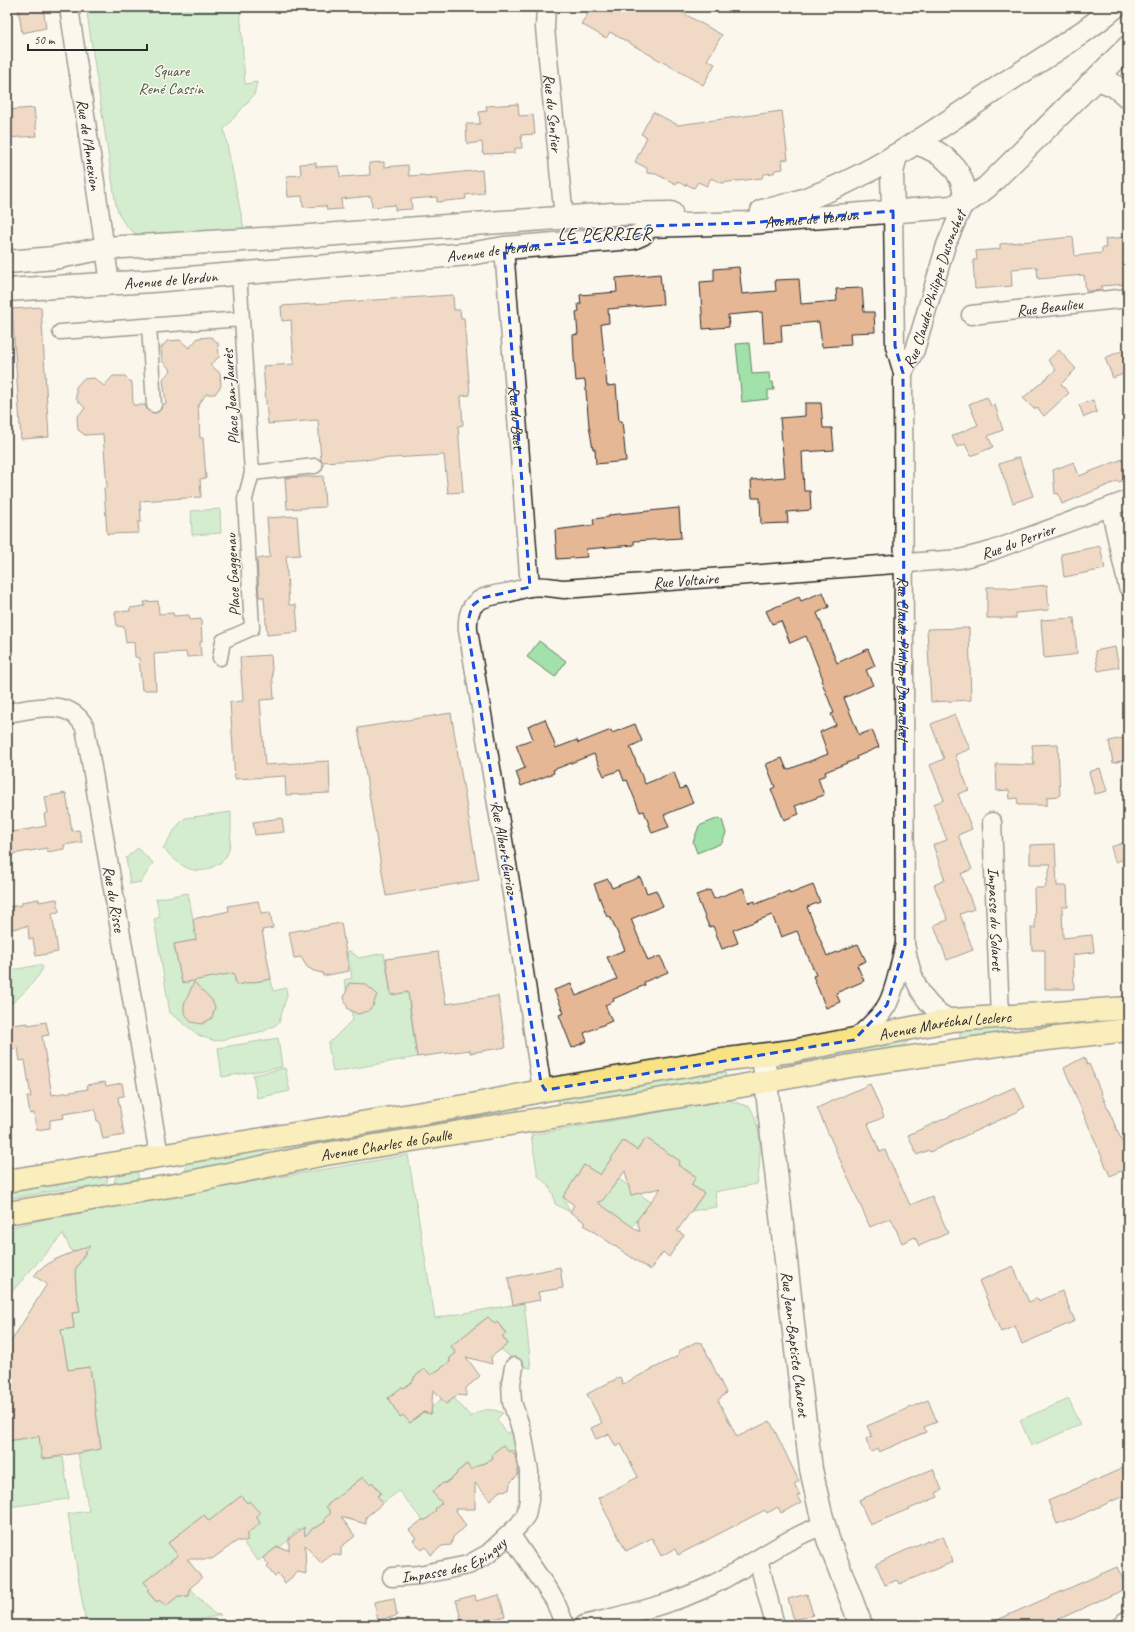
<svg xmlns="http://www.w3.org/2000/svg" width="1135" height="1632" font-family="Caveat,sans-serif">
<rect width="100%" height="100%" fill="#fbf7ec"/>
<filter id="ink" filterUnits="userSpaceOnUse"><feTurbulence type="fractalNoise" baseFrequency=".025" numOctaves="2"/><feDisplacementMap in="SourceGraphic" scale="8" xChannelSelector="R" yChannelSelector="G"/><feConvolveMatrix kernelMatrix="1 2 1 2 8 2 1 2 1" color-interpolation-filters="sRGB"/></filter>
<g filter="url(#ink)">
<path fill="#a2e1a9" stroke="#66866a" d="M86 7H240L245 84 257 82 254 95 224 129 244 229 138 235C126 229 120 218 116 206Z
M749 343 752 374 769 373 770 382H773L774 390H768V399L742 402 736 344Z
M220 509 221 533 192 535 191 511Z
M539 641 566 661 555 677 527 657Z
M231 812C231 823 232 846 227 855 224 861 218 864 213 867 192 878 176 862 163 848L178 825 185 818Z
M719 818 722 820 726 833 722 843 697 853 693 842 699 826Z
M138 848 153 863 141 882 130 884 126 858Z
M188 893 197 940 174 944 182 982 217 976 232 964 236 985 271 979 273 991 286 988 287 995 279 1023 264 1031 216 1041 200 1036 170 1013 154 919 160 917 156 899Z
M350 951 359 958 384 953 391 994 412 992 409 1003 417 1057 333 1072 328 1044 353 1019 344 980 352 978 347 952Z
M39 965 43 967C41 976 16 1002 7 1006V971Z
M1128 1014V1024L1063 1031 1057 1027 1020 1030 1018 1021Z
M1006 1027V1034L962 1040 960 1037V1029Z
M278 1038 282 1067 222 1077 218 1048Z
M912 1038 903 1046 895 1050 800 1067 798 1058Z
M285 1068 290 1091 257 1098 253 1075Z
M725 1070 726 1079 559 1107 557 1094Z
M541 1096 536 1104 522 1106 509 1116 203 1167 197 1172 187 1174 184 1156Z
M728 1100 750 1107C763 1131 761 1158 757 1184L715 1192 717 1207 692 1211 704 1193 691 1185 696 1176 678 1165 680 1161 646 1139 637 1150 623 1141 600 1175 584 1165 563 1197 570 1212 555 1204 553 1194 548 1185 538 1176 531 1135Z
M408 1155 435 1318 524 1303 531 1368 521 1366 501 1349 508 1344 502 1336 506 1333 497 1322 495 1324 488 1317 473 1328 474 1331 466 1337H463L451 1346 456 1353 450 1358V1362L431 1375 424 1369 414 1377V1380L404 1388 402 1387 388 1398 400 1417 403 1415 410 1423 423 1412 431 1414V1408L441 1399 446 1404 454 1398 471 1417C481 1408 492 1408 503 1413L497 1419 507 1434 515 1429 521 1456 522 1472 518 1465 521 1462 511 1450 509 1452 503 1445 492 1454 493 1458C485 1463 478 1464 471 1470L466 1464 457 1472 456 1475C448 1481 441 1485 433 1492L442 1503 435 1509 436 1511 426 1520H422L399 1491 383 1503 377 1496 381 1493 372 1482 370 1484 363 1477 348 1488 349 1491 341 1497H338L326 1506 331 1513 325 1518V1522L305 1535 299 1529 289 1537V1540L280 1547H277L258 1561 244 1544 247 1541V1534L260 1523 256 1516 259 1513 249 1501 247 1503 241 1496 227 1507V1510L219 1516H216L209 1521 204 1515 192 1524V1527L182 1534 180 1533 168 1543 178 1555 170 1561V1564L161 1571 159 1570 144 1582 149 1588 147 1591 156 1602 159 1600 166 1606 178 1596H189L190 1588 214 1614 221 1615 179 1625H86L68 1514 89 1511 78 1454 101 1448 90 1367 68 1370 61 1330 74 1328 72 1313 80 1312 76 1290 75 1271 84 1254 77 1250 72 1252 63 1234 7 1297V1228L50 1218 75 1215 90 1209Z
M136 1164 139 1181 114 1185 117 1168Z
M109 1169 106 1187 96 1188 76 1187 7 1199V1190Z
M619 1179 629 1186 631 1195 638 1193 651 1202 632 1227 599 1204Z
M1069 1399 1080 1425 1031 1446 1020 1420Z
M39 1436 42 1459 63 1457 69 1499 7 1507V1441Z"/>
<path fill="#e5b795" stroke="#2b2b2b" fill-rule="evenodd" d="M18 7H43L46 28 22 33Z
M592 7H672L722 35 707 60 715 64 703 85 610 32 606 38 581 24Z
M518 104 519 116 533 115 535 134 521 135 522 148H515V153L483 154 482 142 467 144 466 124H480L479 112 487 111 486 106Z
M34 108 37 136 7 138V110Z
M782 111 788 159 782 160 783 169 775 170 774 173 764 174 762 178 721 183 711 178 707 186 698 182 694 188 686 184 685 186 677 181 676 184 656 174 647 173V168L635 162 647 137 641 134 653 112 678 125Z
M384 162V167L408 165 409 176 424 175V176L482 170 484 193 465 195 466 199 437 202V197L411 199 412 209 395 210V205L372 207 371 196 341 199 342 209 327 210 326 206 303 207 302 196 288 197 286 176 301 175 300 164 316 163V167L339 166 340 177 370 175 369 163Z
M1073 237 1075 256 1102 253V248H1106L1105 239 1128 237V284L1101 286 1102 290 1086 291 1084 275 1038 279 1037 267 1011 269 1012 286 975 289 973 260H977L976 251 1000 249V244Z
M739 267 742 294 776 291 775 280 799 279 801 304 837 301 836 289 862 288 864 312H874L875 332 850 333 851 345 822 347 819 322 781 325 782 342 764 343 762 312 728 315 729 327 703 329 700 282 714 281V269Z
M660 274 663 304 608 309 609 323 601 324 607 386 616 385 619 422 622 421 626 461 596 464 595 449H593L589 426 585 380 576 381 574 358 573 335 578 334 576 312 579 311 578 304H581L580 295 617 292 616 278Z
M453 295 454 310H460L461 318H464L470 395 461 396 463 425 458 426 463 492 448 493 444 455 322 462 321 460 318 420 268 424 263 366 294 364 291 320 282 321 281 306Z
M41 307 49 437 21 439 12 309Z
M211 337 218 343 219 357 210 365 220 373 221 386 215 394H206L198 406 200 438H203L206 478 200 479 201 497 140 501 141 522H138L139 533 107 534 104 488H107L103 434 85 435 78 430 77 417 85 408 76 399V387L83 379 94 378 104 386 113 376H125L132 383 133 405H145L147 409 150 412H158L161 409 162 404H166L163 379 171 370 162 361 161 348 167 341 180 340 189 348 198 338Z
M1128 348V372L1113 378 1105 358Z
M1059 350 1076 369 1061 384 1069 393 1044 416 1037 407 1034 409 1023 398 1056 370 1048 360Z
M987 397 991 406 995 405 1003 430 988 436 993 447 971 456 965 444 957 447 952 436 978 425 969 404Z
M1093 400 1097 412 1084 417 1079 405Z
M805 403H821L823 428H832L834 450 802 452 804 491H810L811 510 787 512 788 523 761 524 760 498H752L751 480 785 477 780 418 805 416Z
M1019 457 1033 496 1013 503 999 464Z
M1128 457V479L1119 482 1118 481 1062 504 1058 493 1055 494 1053 470 1074 462 1079 476Z
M323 476 325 507 287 509 285 478Z
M679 508 681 538 634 541V545L586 549 587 557 557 559 555 530 594 525 593 519 609 517V515Z
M297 516 300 555 286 556 289 605H296L298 632 267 635 264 597H259L257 559 270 557 267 518Z
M1100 546 1105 569 1064 577 1061 554Z
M1047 585 1049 610 1016 613V618H987V587H1008V589Z
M823 592 829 607 817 613 837 663 868 649 875 666 866 670 873 685 844 698 859 735 872 730 879 747 856 757 857 759 825 772 826 775 818 778 824 795 795 806 799 814 784 820 771 789 775 787 766 764 782 758 787 770 828 754 820 732 836 725 831 714 834 713 821 680 823 679 806 636 790 643 781 621 772 624 766 611 799 597 801 601Z
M158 601 159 614 173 613 174 616 189 615 190 620 201 619 202 642H200L201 656 187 657 186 652 154 654 156 690H142L139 658 135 657 134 642 126 643 124 627 117 626 115 612 130 611V608L145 606 144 602Z
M1074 618 1077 653 1072 655 1044 658 1041 620Z
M969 628 971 700 931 702 927 629Z
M1115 647 1119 667 1098 671 1095 651Z
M271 655 274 699 260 700 265 765 329 761 330 793 286 795 285 776 235 779 230 702 243 701 240 657Z
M451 713 479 880 386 896 358 728Z
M955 714 970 749 955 755 969 790 958 794 972 829 958 835 972 869 961 874 974 909 960 914 973 950 947 960 934 925 948 920 934 885 945 880 933 845 947 840 933 804 944 800 930 765 944 759 931 724Z
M545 719 556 748 577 740 578 743 611 730 612 733 635 724 642 741 630 747 645 784 674 772 680 789 686 787 693 803 664 815 669 827 652 833 644 811 640 812 627 780 624 781 620 770 604 776 594 754 553 770 554 773 521 786 516 772 525 768 516 745 533 739 528 726Z
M1128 737V759L1113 763 1109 741Z
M1058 744 1060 796 1047 797V805H1018L1017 798 1010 799 1009 790 997 791 996 764 1034 765 1032 745Z
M1100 768 1107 791 1095 794 1089 772Z
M66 793 72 831 79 830 82 842 64 845V849L47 852V848L7 855V833L46 826 44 814 48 813 45 797Z
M282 818 284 832 255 835 253 822Z
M1126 842 1128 850V858L1115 862 1111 847Z
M1055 844 1057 886H1067L1068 907H1062L1063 938 1092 935 1094 952 1073 955 1074 989H1045V950H1032L1031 928H1035L1034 888H1045L1051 864H1030V845Z
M640 877 647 893 656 890 663 906 631 919 648 961 660 956 668 972 644 982 645 985 613 999 614 1001 605 1005 612 1021 584 1033 587 1041 572 1048 559 1015 564 1013 554 990 571 984 576 996 617 979 607 957 625 950 610 916 607 917 594 884 608 879 612 888Z
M813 885 820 902 807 907 827 956 858 944 866 961 857 965 864 981 836 993 840 1002 826 1008 813 976 816 975 797 931 781 937 772 915 733 930 738 943 722 949 713 926 709 927 696 895 710 890 714 899 743 888 749 903 755 901 756 904 789 891 790 894Z
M39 899V902L57 899 59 912 52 913 58 952 36 956 33 939H29L28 926 7 930V907L22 905V902Z
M258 901 261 913 270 912 273 928 262 930 271 979 236 985 234 973 182 983 174 944 196 940 193 919 229 911 228 906Z
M341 923 349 971 323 976V973L314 971 307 967 301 957 294 958 289 932Z
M438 952 446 1004 498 996 506 1047 470 1053V1050L417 1057 408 992 391 995 386 959Z
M194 982 212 1000 215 1007 212 1018 202 1024 191 1022 184 1012V1005Z
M349 983 365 984 377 994 373 1006 368 1011 358 1014 348 1009 344 998Z
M46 1022 49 1035 42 1036 52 1095 88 1089 87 1085 105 1082 106 1086 122 1083 124 1096 118 1097 124 1135 103 1139 99 1121H97L95 1109 63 1114 64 1118 50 1120V1128L36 1130 34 1113 30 1114 27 1097H31L25 1060 20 1061 18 1048 7 1050V1028H11V1025L28 1023V1025Z
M1084 1057 1087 1065 1089 1064 1128 1156V1168L1110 1176 1064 1068Z
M870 1084 884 1117 868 1124 880 1152 885 1150 910 1205 932 1196 948 1233 919 1246 915 1237 902 1243 891 1218 870 1227 817 1108Z
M1015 1087 1025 1107 1019 1110V1111L930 1152 929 1150 917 1155 908 1135Z
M646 1138 680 1161 678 1165 696 1177 691 1185 704 1193 677 1231 684 1235 669 1257 663 1252 650 1270 584 1225 586 1223 570 1212 574 1205 563 1197 584 1165 600 1175 623 1141 637 1150ZM625 1171 631 1195 661 1188 637 1220 640 1232 597 1202 602 1201Z
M90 1245 75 1270 76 1290 80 1312 72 1313 74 1328 61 1330 68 1370 90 1367 101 1449 42 1459 39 1436 7 1441V1348L47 1284 34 1276 39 1270 54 1260Z
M1013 1266 1029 1302 1037 1298 1038 1301 1062 1291 1075 1321 1022 1344 1015 1326 1001 1332 979 1281Z
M560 1267 563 1288 538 1292 540 1300 513 1305 508 1278Z
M488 1317 495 1324 497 1322 506 1334 502 1336 508 1344 491 1357 492 1364 466 1357 480 1376 466 1388V1396L458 1395 446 1404 433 1389 431 1414 423 1412 410 1423 403 1415 400 1417 388 1398 402 1387 404 1388 414 1380V1377L425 1369 431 1375 450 1362V1358L456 1353 451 1346Z
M696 1342 702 1343 726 1393 718 1400 737 1437 770 1421 799 1481 794 1484 800 1495 797 1496 801 1503 781 1513 778 1507 767 1513 765 1510 678 1555 675 1549 661 1556 652 1538 626 1551 598 1498 638 1477 621 1444 616 1447 609 1434 596 1439 591 1428 602 1423 587 1394 620 1377 623 1384 678 1356 679 1351Z
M928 1400 937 1422 924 1427 926 1432 879 1452 877 1449 871 1452 866 1439 872 1436 867 1426Z
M503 1445 509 1452 511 1450 515 1455 518 1472V1475L510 1483 509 1490 500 1491 490 1500 475 1483V1509H455L466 1526 453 1537 451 1545 442 1546 431 1555 426 1547 422 1550 413 1540 416 1538 409 1530 422 1520H426L436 1511 435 1509 442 1503 432 1492 443 1483H446L456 1475 457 1472 467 1464 471 1470 480 1464H483L493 1458 492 1454Z
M1128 1466V1494L1070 1520 1069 1519 1057 1524 1048 1501Z
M933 1469 942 1490 936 1493 938 1497 870 1525 859 1500Z
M363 1477 370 1484 372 1482 381 1493 377 1496 383 1503 366 1517V1524L341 1517 355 1536 341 1547V1556L333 1554 321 1563 305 1545 306 1574 298 1572 285 1583 278 1574 275 1577 267 1567 269 1565 263 1558 277 1547 289 1550V1539L304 1527 305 1536 313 1528H316L325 1522V1518L331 1513 326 1506Z
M241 1496 247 1503 249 1501 260 1513 256 1516 260 1523 247 1534V1541H237L212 1559H187L202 1578 190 1588 189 1596H178L166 1606 159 1600 157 1602 147 1591 149 1588 144 1582 178 1555 168 1543 204 1515 209 1521Z
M943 1536 953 1562 899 1584 897 1580 885 1585 876 1564 928 1540 929 1542Z
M1117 1567 1127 1588 1046 1625H986Z
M807 1594 813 1615 794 1620 788 1599Z
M475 1595 476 1601 499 1595 505 1616 473 1625H463L456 1600Z
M394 1598 397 1616 378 1620 374 1602Z"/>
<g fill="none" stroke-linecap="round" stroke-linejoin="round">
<defs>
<path id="pedestrian" d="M149 326 154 405
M60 332 242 319
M252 473 315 466
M220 658 223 641 252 628 245 499 252 473 239 273"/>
<g id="minor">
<path id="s1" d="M69 7 110 283"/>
<path id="s2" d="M546 7 545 28 564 218"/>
<path id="s3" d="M893 211 895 346 903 373 905 944C910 974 921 1008 953 1020"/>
<path id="s4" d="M504 248 530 587"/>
<path id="s5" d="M971 315 1128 298"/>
<path id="s6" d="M903 373 915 350 946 245 964 203"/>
<path d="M1110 507 1128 587"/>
<path id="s7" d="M7 713C34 709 69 697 85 727L159 1155"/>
<path id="s8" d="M992 822 1000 1016"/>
<path d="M854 1040C866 1029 879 1019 887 1005 896 988 899 967 904 948"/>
<path id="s9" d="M545 1090 541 1083 514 906 468 630C466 600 482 597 506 593 514 592 522 588 530 587 540 585 553 588 564 589L960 559 991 551 1128 500"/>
<path d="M510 1534 554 1599 565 1625"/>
<path d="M758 1559 775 1625"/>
<path id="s10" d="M392 1577 419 1575 468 1565 488 1554 519 1525 526 1515 529 1500V1471L522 1432 512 1402 511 1383 514 1367"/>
<path d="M584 1625C626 1614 672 1605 712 1585 750 1566 784 1539 824 1525"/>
</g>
<g id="tertiary">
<path d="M1090 84 1096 80C1110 81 1118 88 1128 97"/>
<path d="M915 143C943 151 968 172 964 203"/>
<path d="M762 211C853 193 929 134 1005 83 1042 59 1081 36 1115 7"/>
<path d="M893 211 892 173 896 155"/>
<path d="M7 262 54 258 105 248 296 237 612 214 671 213"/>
<path id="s11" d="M7 290 152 281 469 254 504 248 633 238 642 234 648 226 748 223 951 207 971 199 987 187 1128 47"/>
<path id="s12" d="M763 1055 796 1350 811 1469 820 1510 828 1539 861 1625"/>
<path d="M1124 1625 1128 1622"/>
</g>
<g id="primary">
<path id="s13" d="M7 1181 477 1104 545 1090 728 1059 792 1051 953 1020 1128 1008"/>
<path id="s14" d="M7 1213 176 1185 320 1155 730 1088 856 1065 1011 1043 1128 1030"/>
</g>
</defs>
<use href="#pedestrian" stroke="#2b2b2b" stroke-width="17"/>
<use href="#minor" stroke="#2b2b2b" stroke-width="21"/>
<use href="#tertiary" stroke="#2b2b2b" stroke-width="25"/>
<use href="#primary" stroke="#2b2b2b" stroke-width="25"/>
<use href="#pedestrian" stroke="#fbf7ec" stroke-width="14"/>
<use href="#minor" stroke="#fbf7ec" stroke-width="18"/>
<use href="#tertiary" stroke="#fbf7ec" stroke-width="22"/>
<use href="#primary" stroke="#f8e281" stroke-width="22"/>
</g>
</g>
<path d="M0 0H1135V1632H0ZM893 211 895 346 903 373 905 944 887 1005 854 1040 545 1090 541 1083 467 625 472 606 482 598 530 587 504 248 633 238 642 234 648 226 748 223Z" fill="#fbf7ec" fill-opacity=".55" fill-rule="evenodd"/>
<path fill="none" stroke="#1d4ed8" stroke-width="3" stroke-dasharray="8 5" stroke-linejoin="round" d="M893 211 895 346 903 373 905 944 887 1005 854 1040 545 1090 541 1083 467 625 472 606 482 598 530 587 504 248 633 238 642 234 648 226 748 223Z"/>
<g text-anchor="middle" stroke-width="3" stroke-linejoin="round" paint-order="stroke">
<g font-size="16" fill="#49584a" stroke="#fbf7ec">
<text x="171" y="76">Square<tspan x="171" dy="18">René Cassin</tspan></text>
</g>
<g font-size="16" fill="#2b2b2b" stroke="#fbf7ec">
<text dy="6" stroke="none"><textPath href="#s2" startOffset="106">Rue du Sentier</textPath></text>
<text dy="6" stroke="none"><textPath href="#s1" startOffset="139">Rue de l'Annexion</textPath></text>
<text dy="6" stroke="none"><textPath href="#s11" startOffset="812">Avenue de Verdun</textPath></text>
<text dy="6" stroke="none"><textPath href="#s11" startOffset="488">Avenue de Verdun</textPath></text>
<text dy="6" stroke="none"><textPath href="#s11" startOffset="164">Avenue de Verdun</textPath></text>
<text dy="6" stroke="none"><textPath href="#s6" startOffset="90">Rue Claude-Philippe Dusonchet</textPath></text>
<text dy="6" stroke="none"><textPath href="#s5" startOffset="79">Rue Beaulieu</textPath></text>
<text transform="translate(230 397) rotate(-94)" y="6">Place Jean-Jaurès</text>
<text dy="6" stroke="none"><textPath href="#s4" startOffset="170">Rue du Buet</textPath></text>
<text dy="6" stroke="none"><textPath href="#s9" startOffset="1045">Rue du Perrier</textPath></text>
<text transform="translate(232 575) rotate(-93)" y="6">Place Gaggenau</text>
<text dy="6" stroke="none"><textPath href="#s9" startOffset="709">Rue Voltaire</textPath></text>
<text dy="6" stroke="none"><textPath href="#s3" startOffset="449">Rue Claude-Philippe Dusonchet</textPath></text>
<text transform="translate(505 848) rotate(80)" y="6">Rue Albert Curioz</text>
<text dy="6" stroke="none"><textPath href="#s7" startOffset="260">Rue du Risse</textPath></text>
<text dy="6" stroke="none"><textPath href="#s8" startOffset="97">Impasse du Solaret</textPath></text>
<text dy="6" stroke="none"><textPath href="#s13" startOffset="951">Avenue Maréchal Leclerc</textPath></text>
<text dy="6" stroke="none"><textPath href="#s14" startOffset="385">Avenue Charles de Gaulle</textPath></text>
<text dy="6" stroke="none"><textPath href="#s12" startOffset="291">Rue Jean-Baptiste Charcot</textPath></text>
<text dy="6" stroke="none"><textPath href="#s10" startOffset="65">Impasse des Epinguy</textPath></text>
</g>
<g font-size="18" letter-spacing="1" fill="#2b2b2b" stroke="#fbf7ec">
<text x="605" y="240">LE PERRIER</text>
</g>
</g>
<rect width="1135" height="1632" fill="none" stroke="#fbf7ec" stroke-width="24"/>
<rect x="12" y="12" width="1111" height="1608" fill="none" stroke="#2b2b2b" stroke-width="1.5" filter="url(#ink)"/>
<path d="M28 44v6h119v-6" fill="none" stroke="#2b2b2b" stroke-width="2"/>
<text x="34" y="44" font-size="12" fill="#2b2b2b" stroke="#fbf7ec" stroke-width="3" paint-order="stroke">50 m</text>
</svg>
